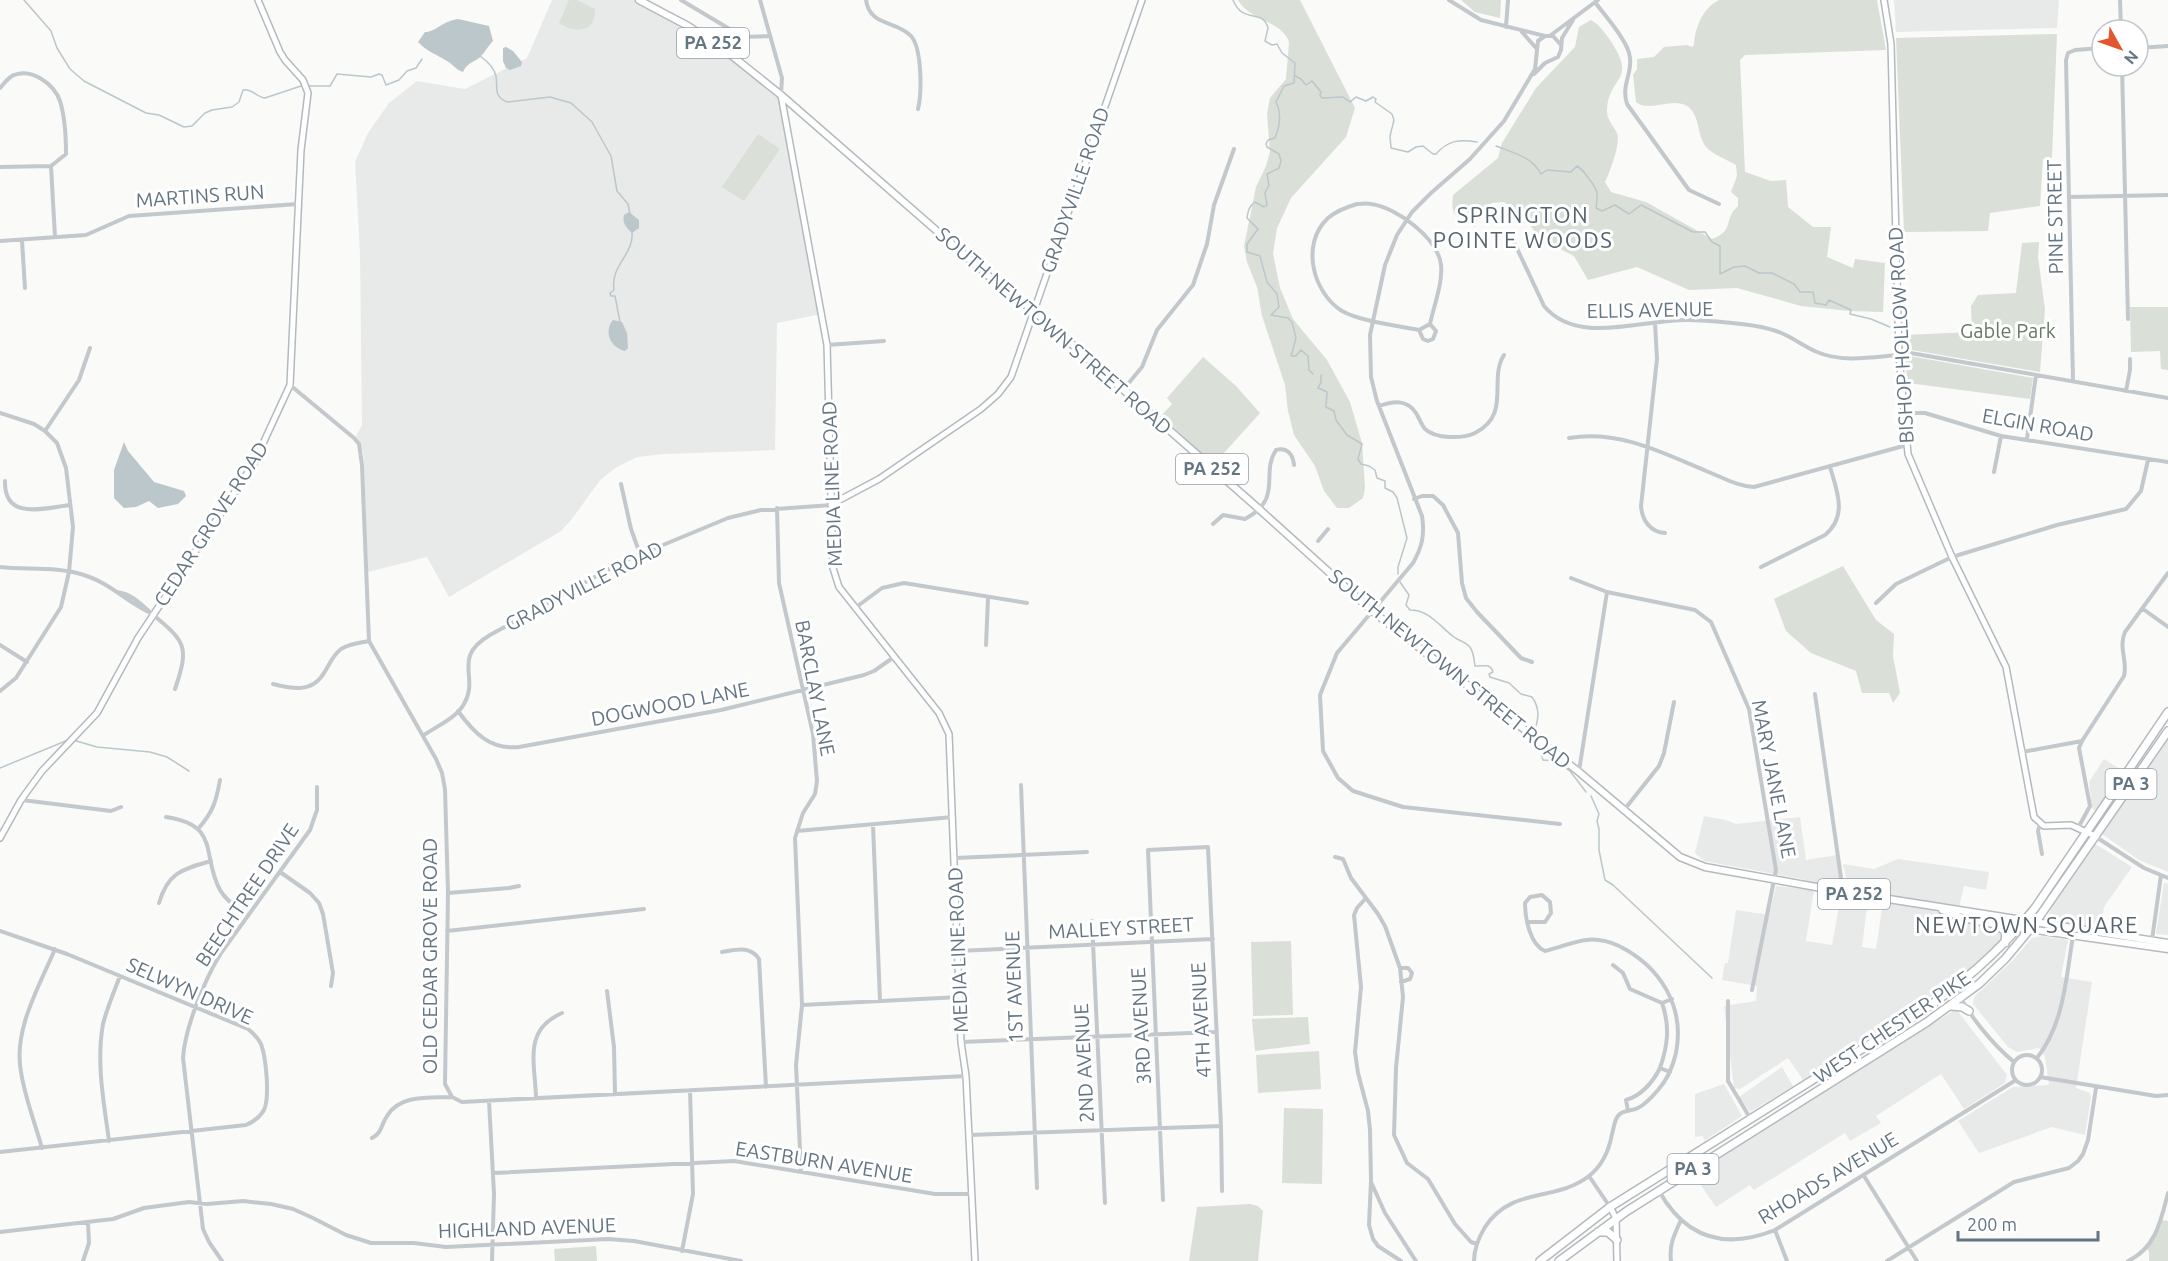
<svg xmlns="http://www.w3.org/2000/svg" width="2168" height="1261" font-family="Ubuntu,sans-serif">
<rect width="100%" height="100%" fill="#fafaf8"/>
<path fill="#e8e9e9" d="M552 0H639L688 26 781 95 821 314 777 323 775 450 664 454 637 457 617 467 600 480 572 519 561 531 449 597 427 557 368 572 364 464 363 452 356 436 362 425 360 254 355 162 368 133 389 103 417 81 465 89 527 58Z
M1894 0H2059L2057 28 1896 32Z
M2168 737V872L2139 860 2102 834Z
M2104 759 2123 771 2096 811 2092 808 2089 782Z
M1704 816 1726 820 1736 824 1800 817 1806 860 1837 855 1842 890 1801 879 1704 861 1695 853Z
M2094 843 2132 867 2104 907 2100 931 2054 923 2047 918 2054 902Z
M1898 859 1989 872 1986 890 1964 886 1959 907 1849 890 1843 864 1874 869Z
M2164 882 2168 884V935L2156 934Z
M1776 886 1814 890 1806 941 1832 945 1841 895 1868 900 1862 947 1876 949 1883 902 1935 911 1959 921 1996 927 2003 933V937L1955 982 1803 1080 1788 1058 1740 1089 1734 1088 1724 1006 1756 1001 1757 986 1722 980 1725 963H1728L1736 910 1769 915Z
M2041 936 2068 940 2061 977 2092 982 2076 1088 2090 1093 2091 1097 2085 1135 2052 1127 1979 1153 1958 1121 2013 1087 2049 1085 2045 1057 2039 1048 2017 1052 2008 1047 1973 1004 1974 997 2013 960 2032 938Z
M1956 1009 2007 1075 2005 1083 1964 1109 1941 1074 1876 1116 1881 1123 1850 1141 1845 1133 1754 1190 1750 1185 1716 1207 1693 1174Z
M1782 1067 1793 1086 1750 1112 1739 1097Z
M1724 1084 1742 1116 1704 1141 1703 1136 1695 1137V1094Z"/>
<path fill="#dadfd7" d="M569 0H577L595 9C596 33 575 34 559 23Z
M1238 0H1300L1355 108 1346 137 1291 198 1277 228 1273 254 1280 288 1293 319 1327 360 1350 402 1362 443 1365 488 1363 498 1349 508H1337L1324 491 1315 466 1294 435 1288 411 1285 385 1262 316 1257 287 1247 262 1244 246 1256 187 1266 166 1270 152 1267 114 1270 98 1286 79 1289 42C1281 20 1251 22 1238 0Z
M1461 0H1501L1500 18 1475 12Z
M1719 0H1877L1886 50 1745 55 1740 60 1745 172 1771 181 1786 180 1788 207 1813 227H1831L1827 257 1853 268 1855 259 1885 263 1883 312 1850 311 1801 306 1737 288 1689 290 1637 267 1588 280 1574 256 1541 239 1520 213 1504 202 1492 203 1479 215 1475 227C1458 218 1450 217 1453 195L1498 158 1502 143 1536 88 1575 47 1579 27 1591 20C1600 25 1604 32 1610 40 1639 83 1607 75 1607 112 1607 119 1614 127 1617 133 1621 143 1610 172 1605 182L1611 192 1646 202 1712 239C1735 231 1723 219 1738 206V198L1731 192 1737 176 1736 165C1728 160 1714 155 1707 148 1696 136 1701 115 1687 106 1671 97 1650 113 1636 102L1633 75 1637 69V59L1654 57 1664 47 1687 45 1692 47 1694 45C1695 27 1703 8 1719 0Z
M2057 34 2052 158 2043 159 2040 206 1990 213 1988 231 1904 232 1896 38Z
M758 134 780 149 744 201 722 187Z
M2039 242 2038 257 2045 309 2040 372 1906 349 1905 335 1972 332 1971 306 1978 295 2016 293 2022 243Z
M2130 307H2168V370L2161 369 2160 351 2131 352Z
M1904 355 2033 378 2030 399 1908 383Z
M1203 357 1235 385 1260 413 1214 464 1161 416 1172 404 1167 398Z
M1843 566 1876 620 1894 634 1893 656 1900 693 1893 703 1889 693H1862L1856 671 1811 653 1786 631 1774 599Z
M1291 941 1293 1015 1253 1016 1251 942Z
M1308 1017 1310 1044 1255 1051 1252 1019Z
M1319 1051 1321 1089 1258 1093 1256 1055Z
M1284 1108 1323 1109 1322 1184 1282 1183Z
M1250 1204 1258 1206 1263 1211 1258 1261H1189L1197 1207Z
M2161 1220 2168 1221V1261H2149V1252L2146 1247Z
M596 1246 597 1261H555L554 1249Z"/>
<path fill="#bbc7cb" d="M458 19 489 26 493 41C488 46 484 54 479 58 472 63 467 63 463 72 456 70 454 65 447 61 436 54 429 53 418 42L425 32C436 32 442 21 458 19Z
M506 47 513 51 522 62 521 66 510 70 506 68 503 61V48Z
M629 212 639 220V228L632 233C626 227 622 223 624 215Z
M613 320 622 322 627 333 628 348 625 351C611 348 603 332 613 320Z
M124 442 128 451 154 482 184 491 186 496 178 504 158 508 149 501 136 507 124 508 114 498V470Z"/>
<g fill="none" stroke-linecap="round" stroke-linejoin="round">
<path stroke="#bbc7cb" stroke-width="1.5" d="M24 0 51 31 57 48 70 69 84 81 146 113 159 115 184 127 192 126 205 113 212 110 232 107 239 102 243 90C251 88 257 97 265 98L301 86
M1233 0C1243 25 1263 8 1268 28L1265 41 1272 45 1277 44 1282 53 1295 63 1294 83 1284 86 1276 102C1282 114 1280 126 1275 138L1268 140 1266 144 1267 147 1279 154 1281 161 1279 168 1267 174 1269 185 1265 193 1267 205 1264 207 1255 202C1249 206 1248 211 1247 218L1258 229 1247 244V252L1260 256 1267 282 1277 294 1279 307 1271 315 1288 318 1292 322 1296 338 1291 356H1296L1301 350 1308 356 1309 370 1313 374
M480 56C487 61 494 67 496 76 498 88 493 96 507 102L550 97 571 103 592 122 611 156 617 191 628 204 630 214
M1295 76 1301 79 1306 85 1312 81 1321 92 1320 95 1322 98 1343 97 1350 102 1356 97 1366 101 1373 97 1376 99 1375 102 1392 114 1394 120 1390 136 1391 148 1408 152 1416 147 1423 146 1433 154H1436C1448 140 1460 139 1477 142
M309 86H330L337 74 371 77 379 74 382 75 386 85 399 80 407 71 416 68 422 59
M1496 146C1514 153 1532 157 1541 174L1547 170 1571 172 1577 166C1584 170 1585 174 1590 180 1598 190 1598 195 1596 208L1602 211 1615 205 1629 214 1641 205 1693 232H1705L1712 242 1720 246V274L1734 267 1745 266 1759 273H1772L1794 284 1800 292H1813L1815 303 1826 305 1829 300 1851 310 1850 314 1871 319 1890 327
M620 322 615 296H611L610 293 614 290C610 266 634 254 632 233
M1321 375V382L1318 388 1327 392 1326 407 1334 411 1336 420 1347 435 1362 444 1358 459 1361 464 1369 466 1375 470 1377 478 1385 481V488L1393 492 1397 498 1407 538 1398 567V574
M1400 582 1409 595 1406 605 1410 610C1430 610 1440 627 1454 637 1459 641 1466 642 1470 647 1474 653 1474 660 1475 666 1482 667 1490 662 1493 672L1489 674 1490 677 1509 683 1521 694 1532 697C1540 708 1539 719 1534 732
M73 740 97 747 150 752 167 757 189 771
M1532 741 1538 746 1543 760 1555 761 1570 771 1586 792
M0 768 68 740
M1591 796 1599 814 1597 821 1599 829V850L1605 880 1613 885 1712 978"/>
<defs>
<path id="secondary" d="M1884 0 1891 44 1899 355 1908 454 1952 557 2006 667 2034 817 2044 826 2071 825 2095 836
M781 95 827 345 833 568 839 587 939 713 949 734 961 1042 966 1076 975 1261
M832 504 879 479 981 409 998 394 1011 377 1142 0
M0 838 21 800 42 771 97 713 138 638 254 463 290 385 301 150 308 93 303 80 285 60 280 52 258 0
M1610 1207 1616 1218 1617 1261"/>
<path id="primary" d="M639 0 688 26 726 51 781 95 992 279 1034 311 1259 509 1372 611 1579 772 1680 857 1705 867 1844 892 2168 943
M1942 910 1963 918 1987 923 2168 949"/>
<path id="highway" d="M1996 924 2006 932 2005 943
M1951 1006 1962 1007 1969 1011
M1598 1232H1608L1617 1240
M1540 1261 1610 1207 1913 1017C1961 986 2000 951 2035 908L2168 712
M1559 1261 1627 1211 1927 1022 1979 984 2005 959 2035 923 2168 731"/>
</defs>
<use href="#secondary" stroke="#b3babf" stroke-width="8"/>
<use href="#primary" stroke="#b5babe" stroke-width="9"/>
<use href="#highway" stroke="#b4b9bd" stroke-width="10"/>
<path stroke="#c3c8cc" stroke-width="4" d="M681 0 743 37 769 36
M760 0 782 78 781 94
M866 0C870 27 896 20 911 36 922 48 922 93 918 109
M1449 0 1481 20 1545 36
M2120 0 2121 30
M1595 2C1605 16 1629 42 1630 58 1632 75 1621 85 1627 104L1689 190 1719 204
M1506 27 1508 0
M1522 32 1536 48
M1551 35 1598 0
M2138 48 2168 46
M2122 66 2128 319
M1534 74 1545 63 1558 57 1561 50 1562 38 1573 20
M0 88C4 84 8 77 14 75 32 68 54 84 60 101 65 117 66 137 66 154L51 166 0 167
M51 166 55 237
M2069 197 2168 195
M1357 204C1362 204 1367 203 1371 204 1396 207 1438 238 1441 265 1443 283 1434 305 1430 324L1419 330C1396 325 1362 322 1342 311 1313 293 1300 244 1328 218 1336 211 1347 207 1357 204Z
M0 241 86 235 129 216 298 204
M22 241 25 288
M1514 242 1544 306C1578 347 1645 318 1690 320 1712 321 1757 324 1776 331 1791 336 1803 346 1817 352 1842 363 1873 357 1899 355
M1655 323 1657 359 1641 506C1642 520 1650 532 1665 533
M1419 330 1423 339 1428 341 1433 339 1436 331 1430 324
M827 345 884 341
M1899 351 2168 398
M2073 380 2066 60 2068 53 2075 50 2102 48
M290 385 354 438 359 444 362 465 369 641 436 759 442 773 445 789 448 893 445 1084 452 1097 462 1102 966 1076
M1123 390 1142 367 1157 330 1193 285 1207 244 1214 205 1234 149
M2126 391 2130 370V359
M1379 406C1393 401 1407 399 1416 413 1419 418 1421 424 1425 429 1436 439 1462 439 1475 433 1512 414 1488 380 1504 355
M0 413 34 424 45 431 57 443 66 468 73 527 69 572 61 607 16 678 0 691
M1905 413H1925L2001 436 2168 462
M45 431 79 380 90 348
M1569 438C1619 430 1661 452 1706 471 1722 477 1737 486 1754 487L1907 445
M2027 439 2036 375
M1994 472 2001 436
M5 481C4 521 44 508 70 505
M621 484 631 529 640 554
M1414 499 1422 496H1433L1443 505 1458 533 1462 583 1466 598 1477 612 1521 658 1532 662
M777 508 779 583 813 734 817 781 815 794 803 813 795 838 802 1005 796 1065 801 1172
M1213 524 1223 515 1245 519C1284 498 1260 474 1276 450 1288 447 1293 455 1294 465
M1318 541 1328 529
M0 567C28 570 57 566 84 575 110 583 129 604 153 614
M1761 567 1825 535C1848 516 1837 491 1830 467
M1571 578 1607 592 1695 610 1711 622 1749 709 1776 870 1752 990
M117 592C132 594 141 604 152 614 185 641 190 646 175 689
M1876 603 1896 584 1952 557 2057 525 2126 509 2141 491 2148 460
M855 608 882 588 904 583 1027 603
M2143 609 2168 627
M0 645 27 662
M986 645 988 598
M273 684C292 689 312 693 324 673 330 664 332 656 341 649 349 644 359 643 369 641
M1815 694 1843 892
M458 711C474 733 490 750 519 747L721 710 864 675 874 671 894 657
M424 735C437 726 456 718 464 704 480 677 451 658 490 635L622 562 728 518 761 510 832 505
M2022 752 2082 741 2124 676C2128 661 2118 647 2125 632L2168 573
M1579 771 1607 592
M1021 785 1037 1188
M22 800 111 811 121 807
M1624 810 1659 766 1664 753 1674 702
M166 817C221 825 201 855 220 890 226 901 238 908 248 916
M1560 824 1403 807 1353 791 1338 778 1323 751 1320 695 1337 653 1413 563C1422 547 1425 535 1422 516L1377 401 1371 377 1370 335 1385 265 1397 235 1412 212 1431 193 1470 159 1504 121 1535 69 1538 41 1545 36H1553L1561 45
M2040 824 2038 831 2042 854
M873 825 880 1001
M2078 828 2090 806 2079 748 2082 741
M198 829C213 812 216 802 220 780
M797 831 953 817
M2096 837 2144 868 2168 878
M1335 857 1343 859 1351 878 1378 914 1385 926 1400 968 1403 997 1396 1068 1394 1135 1407 1163 1428 1179 1455 1224 1471 1242 1477 1244
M955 858 1087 852
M280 872 310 893 319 903 323 914 333 973 331 986
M448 893 509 888 519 886
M1366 898 1357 908 1354 915 1361 987 1355 1052 1358 1073 1368 1111 1370 1130 1371 1181 1369 1225 1373 1239 1378 1246 1401 1261
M159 903C168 872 183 869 211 861
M1092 921 1105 1203
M0 931 67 954 248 1029C253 1033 258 1038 261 1044 266 1057 270 1097 264 1110 260 1117 253 1122 246 1125L0 1152
M447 931 644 909
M2152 940 2161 875
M958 951 1213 939
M722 952C736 950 750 945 759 959L766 1087
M1613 965 1623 973 1630 989 1662 1003
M1400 968H1408L1412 973 1410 979 1401 982
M1955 988C1969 1015 1991 1043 2014 1062
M607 991 614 1047 615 1094
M1728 1001V1081L1750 1118
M802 1005 960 997
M961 1042 1217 1032
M2012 1070a15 15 0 1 1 30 0a15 15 0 1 1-30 0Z
M2037 1058C2064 1024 2066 978 2073 936
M1670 1072 1660 1068C1668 1045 1670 1026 1662 1003L1672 999
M2040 1077 2156 1096 2168 1095
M536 1098C535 1062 523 1030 562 1013
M489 1101 494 1194 492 1261
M1628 1111 1626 1100C1641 1096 1653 1082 1660 1068
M969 1135 1221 1126
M372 1138C382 1133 381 1125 387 1116 400 1094 430 1098 452 1097
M109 1141C104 1103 96 1063 103 1024 107 1008 114 992 120 976
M42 1148C35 1123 25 1098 21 1072 13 1030 39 987 55 949
M493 1173 734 1161 935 1194H972
M1589 1176 1610 1207
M1864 1176 1917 1261
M1371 1182 1385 1213 1416 1261
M1659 1191C1686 1239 1725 1250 1775 1230L2016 1080
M1163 1200 1148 850 1208 847 1221 1126 1222 1191
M1775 1230 1787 1261
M0 1232 113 1219 144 1208 189 1202 207 1204 243 1201 271 1204 293 1209 313 1218 346 1235 371 1243H414L446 1247 608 1239 634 1241 741 1261
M682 1251 693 1194 690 1090
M83 1261 89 1243 88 1222
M222 1261 209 1242 203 1229 183 1058C185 1027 205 979 221 953L310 830 317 810V787
M1474 1261C1474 1249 1479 1237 1485 1227 1512 1186 1556 1202 1589 1176 1603 1165 1609 1151 1612 1134 1614 1128 1614 1121 1618 1116 1623 1109 1631 1112 1638 1108 1646 1104 1652 1097 1658 1090 1667 1080 1673 1066 1676 1053 1685 1007 1661 967 1619 946 1589 932 1573 944 1545 951 1530 945 1525 918 1525 903L1530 897 1542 895 1550 902 1551 913 1545 922H1528
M1671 1261C1669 1245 1674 1235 1681 1220
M1887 1261 2014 1182 2069 1168 2078 1161 2083 1154 2088 1140 2096 1088
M2128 1261C2156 1248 2161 1220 2168 1193"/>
<use href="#secondary" stroke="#fff" stroke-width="5"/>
<use href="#primary" stroke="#fff" stroke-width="6"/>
<use href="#highway" stroke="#fff" stroke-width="7"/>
</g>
<g text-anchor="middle" stroke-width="6" stroke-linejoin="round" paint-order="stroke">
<g fill="#fff" stroke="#939fa8" stroke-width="1.5">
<rect x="677" y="28" width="72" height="30" rx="4.5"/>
<rect x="1176" y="454" width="72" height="30" rx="4.5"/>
<rect x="2105.5" y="769" width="51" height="30" rx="4.5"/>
<rect x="1818" y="879" width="72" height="30" rx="4.5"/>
<rect x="1667.5" y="1154" width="51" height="30" rx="4.5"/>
</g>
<g font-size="18" font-weight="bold" fill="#657683">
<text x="713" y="49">PA 252</text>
<text x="1212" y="475">PA 252</text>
<text x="2131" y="790">PA 3</text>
<text x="1854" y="900">PA 252</text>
<text x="1693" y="1175">PA 3</text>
</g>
<g font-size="20" fill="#657683" stroke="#fff">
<text transform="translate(1075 190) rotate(-71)" y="7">GRADYVILLE ROAD</text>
<text transform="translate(200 196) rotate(-4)" y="7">MARTINS RUN</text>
<text transform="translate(2055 217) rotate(-91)" y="7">PINE STREET</text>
<text transform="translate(1650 310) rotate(-1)" y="7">ELLIS AVENUE</text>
<text transform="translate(1054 331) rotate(41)" y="7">SOUTH NEWTOWN STREET ROAD</text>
<text transform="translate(1901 335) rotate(-93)" y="7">BISHOP HOLLOW ROAD</text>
<text transform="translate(2038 425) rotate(10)" y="7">ELGIN ROAD</text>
<text transform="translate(832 484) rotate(-92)" y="7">MEDIA LINE ROAD</text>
<text transform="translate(211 524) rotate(-57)" y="7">CEDAR GROVE ROAD</text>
<text transform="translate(584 586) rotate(-27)" y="7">GRADYVILLE ROAD</text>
<text transform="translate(1450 669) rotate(39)" y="7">SOUTH NEWTOWN STREET ROAD</text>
<text transform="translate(815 688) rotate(79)" y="7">BARCLAY LANE</text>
<text transform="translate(670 704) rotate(-11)" y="7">DOGWOOD LANE</text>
<text transform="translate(1774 779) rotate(79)" y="7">MARY JANE LANE</text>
<text transform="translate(247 895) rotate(-56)" y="7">BEECHTREE DRIVE</text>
<text transform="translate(1121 928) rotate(-3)" y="7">MALLEY STREET</text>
<text transform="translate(958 950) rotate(-92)" y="7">MEDIA LINE ROAD</text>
<text transform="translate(430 956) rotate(-90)" y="7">OLD CEDAR GROVE ROAD</text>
<text transform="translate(1014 987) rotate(-92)" y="7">1ST AVENUE</text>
<text transform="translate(190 991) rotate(24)" y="7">SELWYN DRIVE</text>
<text transform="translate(1201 1020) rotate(-93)" y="7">4TH AVENUE</text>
<text transform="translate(1141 1026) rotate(-93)" y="7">3RD AVENUE</text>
<text transform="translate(1892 1027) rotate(-34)" y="7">WEST CHESTER PIKE</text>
<text transform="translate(1084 1063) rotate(-93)" y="7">2ND AVENUE</text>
<text transform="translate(824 1162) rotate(9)" y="7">EASTBURN AVENUE</text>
<text transform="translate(1828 1178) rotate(-31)" y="7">RHOADS AVENUE</text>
<text transform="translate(527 1228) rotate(-2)" y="7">HIGHLAND AVENUE</text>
</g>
<g font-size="20" fill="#687a64" stroke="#fff">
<text x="2008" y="338">Gable Park</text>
</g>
<g font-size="22" letter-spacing="1.5" fill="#57646e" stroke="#fff">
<text x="1523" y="223">SPRINGTON<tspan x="1523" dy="25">POINTE WOODS</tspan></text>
<text x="2027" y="933">NEWTOWN SQUARE</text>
</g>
</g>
<g transform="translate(2120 48) rotate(130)"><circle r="28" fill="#ffffff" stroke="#c1c8cd" stroke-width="1.5"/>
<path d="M0-4.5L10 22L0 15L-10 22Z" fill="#e4572e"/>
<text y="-9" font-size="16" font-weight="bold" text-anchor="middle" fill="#657683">N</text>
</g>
<path d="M1958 1231v9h140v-9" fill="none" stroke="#657683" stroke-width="3"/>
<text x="1967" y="1231" font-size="18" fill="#657683" stroke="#ffffff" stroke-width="4.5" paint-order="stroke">200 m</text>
</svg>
